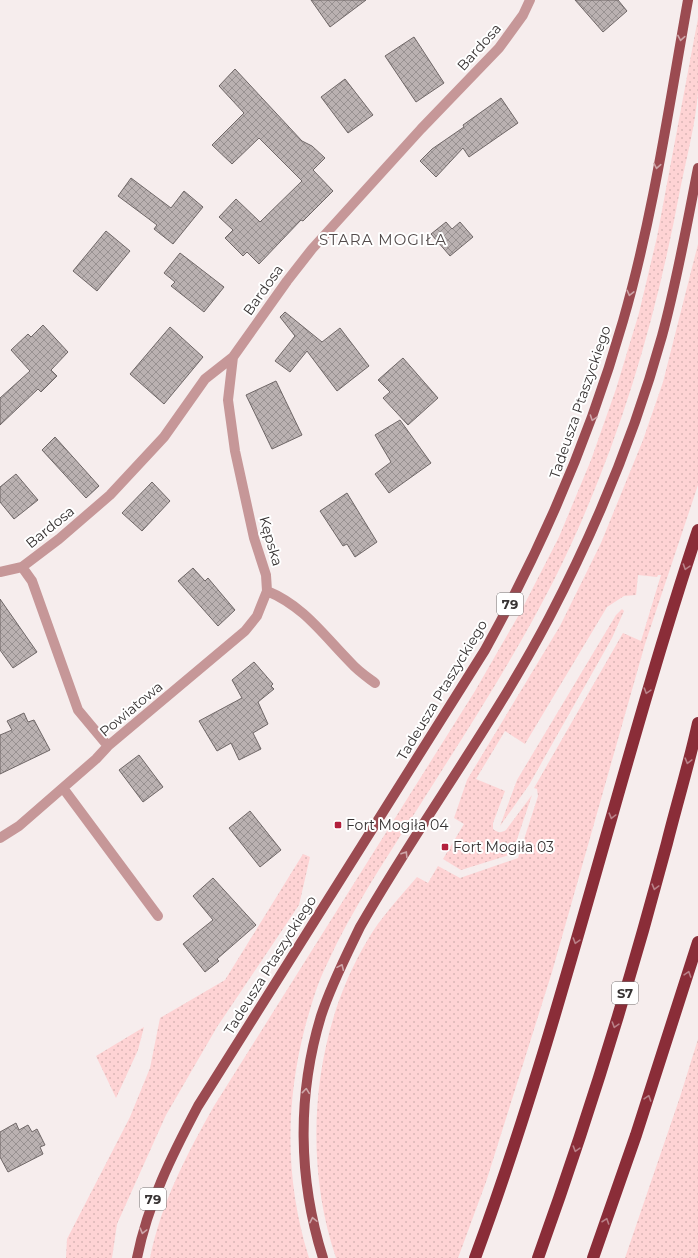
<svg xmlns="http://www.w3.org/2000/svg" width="698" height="1258" font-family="Montserrat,sans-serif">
<defs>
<pattern id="grass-dots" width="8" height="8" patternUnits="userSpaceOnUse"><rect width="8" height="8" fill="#fed3d4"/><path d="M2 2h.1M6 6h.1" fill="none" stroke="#dab6b6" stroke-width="1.8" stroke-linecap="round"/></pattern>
<pattern id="building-cross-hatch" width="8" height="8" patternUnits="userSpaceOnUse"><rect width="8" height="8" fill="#bab1b1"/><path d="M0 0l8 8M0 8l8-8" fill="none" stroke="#989191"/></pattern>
</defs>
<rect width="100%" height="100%" fill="#f6eded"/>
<path fill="url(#grass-dots)" d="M698 18C698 42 698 67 698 92 696 122 686 160 680 190 655 325 616 455 555 578 515 657 466 732 418 808 386 859 352 909 327 964 317 984 311 1006 305 1027 285 1105 285 1181 309 1258H150C161 1203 187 1154 214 1106L475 691 520 613 559 537 591 460 616 389 639 313 657 237Z
M698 244V485L645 644 552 972 486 1182 458 1258H336C302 1158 312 1033 367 941 380 918 400 897 417 877L428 883 438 866 460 878 518 858 538 796 537 789 534 788 623 633 641 641 661 575H658L657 577 638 575 636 595 624 596 607 607 525 744 505 731 476 779 505 791 493 823V829C498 833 501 833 506 830L532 795 512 854 461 870 443 859 464 824 454 818 467 780 560 626 601 543 643 440 663 382Z
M622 609 624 611 612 638 529 785 500 826 517 780 616 615Z
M303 854 310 857 299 905 217 1027 166 1115 117 1224 112 1258H66L67 1239 130 1117 150 1068 160 1018 225 980Z
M144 1027 138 1050 116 1098 96 1056Z
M698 1039V1258H625L680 1097Z"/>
<path fill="url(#building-cross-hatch)" stroke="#6f6767" d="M311 0H366L330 27Z
M575 0H618L627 11 603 32Z
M414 37 444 83 416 102 385 56Z
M235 69 302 141 312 146 325 158 313 170 333 191 303 221 301 220 259 264 247 252 243 256 225 238 233 230 219 217 236 199 260 222 302 181 259 138 232 164 212 145 244 113 219 86Z
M345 79 373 115 348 133 321 97Z
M501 98 518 123 469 157 463 148 436 177 420 161 432 149 464 127 463 125Z
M131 178 171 208 184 191 203 207 173 244 154 229 157 225 118 196Z
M446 222 452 229 460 222 473 237 450 256 431 234Z
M106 231 130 251 97 291 73 271Z
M180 253 224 287 204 312 171 286 175 282 164 273Z
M285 312 322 342 340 328 369 366 337 391 307 351 290 372 275 361 295 336 280 317Z
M43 325 68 352 51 370 57 376 41 392 38 389 0 425V398L30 371 11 350 28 334 31 337Z
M170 327 203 357 164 404 130 374Z
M403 358 438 398 408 425 383 398 390 392 378 380Z
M276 381 302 435 272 449 246 395Z
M400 420 431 463 389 493 375 474 391 462 375 435Z
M55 437 99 486 86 498 42 450Z
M16 474 38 500 14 519 0 502V487Z
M152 482 170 501 142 531 122 513Z
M347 493 377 542 355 557 347 544 343 546 320 511Z
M193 568 205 581 208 578 235 610 218 626 178 581Z
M0 599 37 652 13 668 0 650Z
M254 662 273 684 271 686 274 689 258 702 268 724 253 733 261 749 239 760 231 743 217 751 199 721 242 698 232 680Z
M24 713 28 722 34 720 50 750 0 774V735L12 730 7 721Z
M139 755 163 787 143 802 119 770Z
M250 811 281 850 260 867 229 828Z
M213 878 256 925 217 959 219 961 205 972 183 944 213 920 193 896Z
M16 1123 19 1130 28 1125 32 1132 37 1129 45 1145 40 1147 43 1154 8 1172 0 1157V1132Z"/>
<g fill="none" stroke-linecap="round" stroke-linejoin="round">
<path stroke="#c69798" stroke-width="10" d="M22 567 32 581 78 710 108 746
M0 572 22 567 59 539 110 495 164 437 205 379 233 357 287 281 312 249 421 129 499 48 523 15 530 0
M267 591C304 606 324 636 351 663 358 671 367 677 375 683
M63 788 158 916
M0 838 19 826 96 759 108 746 245 631 257 616 267 591 266 575 254 538 235 451 228 400 233 357"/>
<path stroke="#9b4b51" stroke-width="10" d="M137 1258C148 1203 172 1155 198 1106L485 650C543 545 590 437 623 321 653 217 669 106 688 0
M323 1258C298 1179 297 1095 321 1016 331 985 346 956 360 927 420 822 493 725 549 618 596 528 635 434 662 336 677 281 687 224 698 168"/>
<path stroke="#8a2d38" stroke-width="12" d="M475 1258C563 1020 618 771 698 530
M538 1258C587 1122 630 983 667 843 677 803 689 764 698 723
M593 1258 636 1135 698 942"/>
</g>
<defs><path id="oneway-chevron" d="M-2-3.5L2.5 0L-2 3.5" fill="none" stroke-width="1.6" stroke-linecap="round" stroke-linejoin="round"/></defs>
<g stroke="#cda5a8">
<use href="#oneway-chevron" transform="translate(681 38) rotate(100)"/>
<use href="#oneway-chevron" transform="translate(657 166) rotate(101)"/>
<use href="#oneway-chevron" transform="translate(630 293) rotate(104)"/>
<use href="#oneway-chevron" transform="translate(593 418) rotate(109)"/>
<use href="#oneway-chevron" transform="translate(405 854) rotate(-58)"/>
<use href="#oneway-chevron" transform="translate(341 967) rotate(-66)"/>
<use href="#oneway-chevron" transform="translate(306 1091) rotate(-84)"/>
<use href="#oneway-chevron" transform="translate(313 1220) rotate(-102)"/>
<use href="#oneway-chevron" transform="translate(143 1231) rotate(105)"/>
</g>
<g stroke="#b98188">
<use href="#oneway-chevron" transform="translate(686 567) rotate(108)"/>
<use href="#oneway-chevron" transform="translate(647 691) rotate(107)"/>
<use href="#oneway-chevron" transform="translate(688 761) rotate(105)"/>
<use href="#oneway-chevron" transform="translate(612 816) rotate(105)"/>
<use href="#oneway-chevron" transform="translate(655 887) rotate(105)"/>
<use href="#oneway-chevron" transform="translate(576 941) rotate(107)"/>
<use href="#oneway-chevron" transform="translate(688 974) rotate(-72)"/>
<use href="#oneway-chevron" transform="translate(615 1025) rotate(107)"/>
<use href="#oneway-chevron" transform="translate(648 1098) rotate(-72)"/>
<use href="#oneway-chevron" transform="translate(576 1149) rotate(107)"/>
<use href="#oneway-chevron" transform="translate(606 1221) rotate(-71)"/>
</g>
<g fill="#b2203c" stroke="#fff" stroke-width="1.5">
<rect x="334" y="821" width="8" height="8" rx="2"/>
<rect x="441" y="843" width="8" height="8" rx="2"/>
</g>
<g text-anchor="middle" stroke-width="4" stroke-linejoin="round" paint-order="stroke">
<g fill="#fff" stroke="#737070" stroke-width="1">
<rect x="497" y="593" width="26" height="22" rx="3"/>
<rect x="612" y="982" width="26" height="22" rx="3"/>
<rect x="140" y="1188" width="26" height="22" rx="3"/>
</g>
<g font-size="13" font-weight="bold" fill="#373333">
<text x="510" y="609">79</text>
<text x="625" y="998">S7</text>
<text x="153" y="1204">79</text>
</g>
<g font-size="14" fill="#373333" stroke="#fff">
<text transform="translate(479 47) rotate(-48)" y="5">Bardosa</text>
<text transform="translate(263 290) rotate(-55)" y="5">Bardosa</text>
<text transform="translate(580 402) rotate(-71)" y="5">Tadeusza Ptaszyckiego</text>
<text transform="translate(50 527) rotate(-39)" y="5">Bardosa</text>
<text transform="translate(271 541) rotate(74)" y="5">Kępska</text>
<text transform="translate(442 690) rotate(-59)" y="5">Tadeusza Ptaszyckiego</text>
<text transform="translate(131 709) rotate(-40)" y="5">Powiatowa</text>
<text transform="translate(270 965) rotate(-58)" y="5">Tadeusza Ptaszyckiego</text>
</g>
<g font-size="14" fill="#373333" stroke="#fff" text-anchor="start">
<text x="346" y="830">Fort Mogiła 04</text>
<text x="453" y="852">Fort Mogiła 03</text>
</g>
<g font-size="15" letter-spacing="1" fill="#544c4c" stroke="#fff">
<text x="383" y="245">STARA MOGIŁA</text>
</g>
</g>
</svg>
